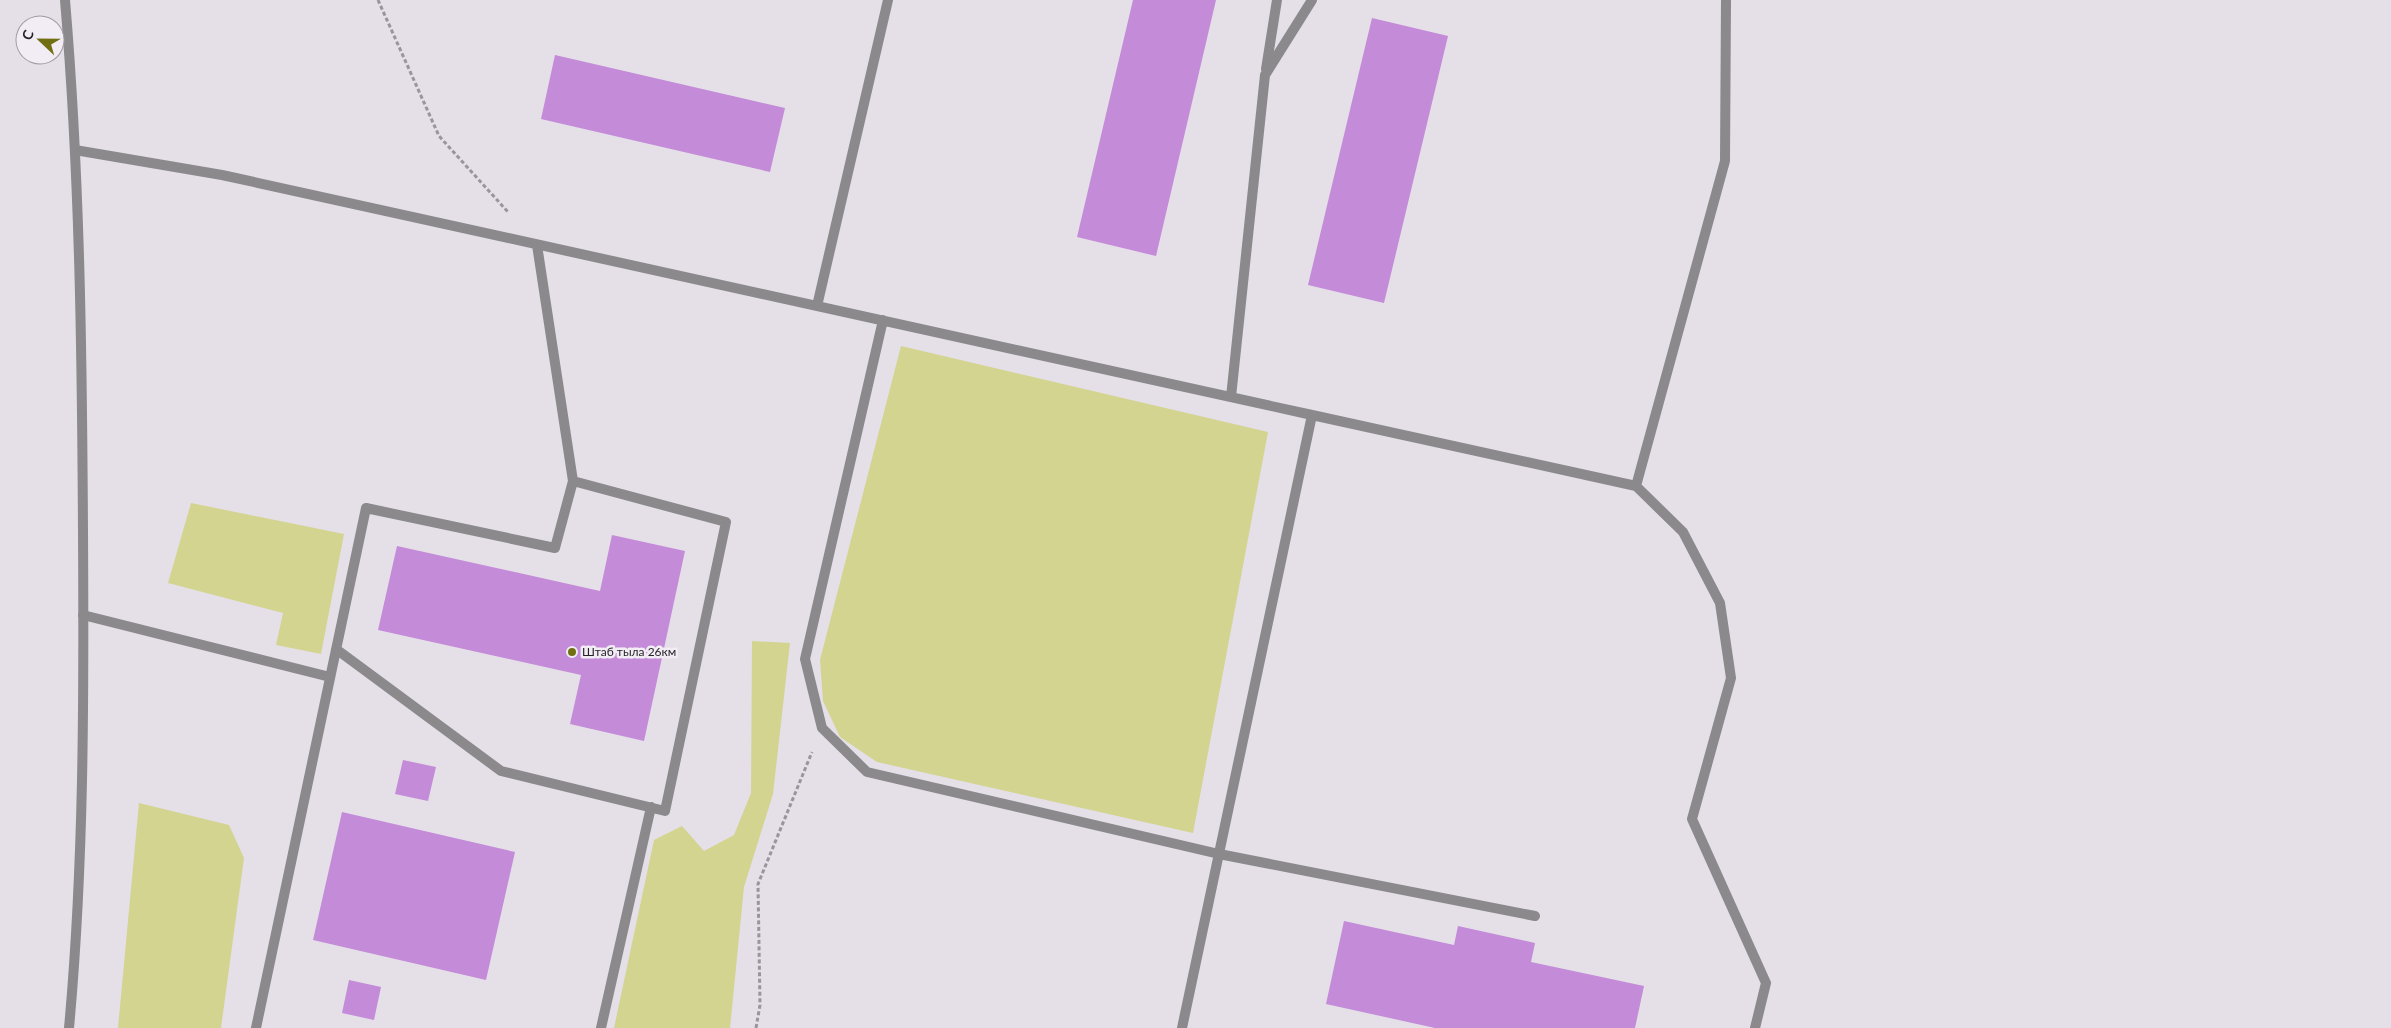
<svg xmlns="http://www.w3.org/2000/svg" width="2391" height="1028" font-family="Lato,sans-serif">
<rect width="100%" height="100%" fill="#e5dfe8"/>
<path fill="#d3d490" d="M901 346 1268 432 1193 833 877 762 840 737 823 701 820 660Z
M191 503 344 534 321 654 276 645 283 613 168 583Z
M752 641 790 643 773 794 744 887 730 1028H614L654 840 682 826 704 851 734 835 751 793Z
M139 803 229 825 244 858 221 1028H118Z"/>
<path fill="#c38bd8" d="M1133 0H1216L1156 256 1077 237Z
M1372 18 1448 36 1384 303 1308 285Z
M555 55 785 108 770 172 541 119Z
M612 535 685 551 644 741 570 724 581 675 378 630 397 546 600 591Z
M403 760 436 767 428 801 395 794Z
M342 812 515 852 486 980 313 940Z
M1344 921 1454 945 1458 926 1535 943 1531 962 1644 986 1635 1028H1435L1326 1004Z
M349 980 381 987 374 1020 342 1013Z"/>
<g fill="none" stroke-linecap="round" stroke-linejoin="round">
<path stroke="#9a959c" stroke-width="3" stroke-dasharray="4 2.5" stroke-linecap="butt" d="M378 0 439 136 508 212
M756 1028 760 1005 758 884 812 752"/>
<path stroke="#8b898c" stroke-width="10" d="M1266 69 1277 0
M75 150 222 175 1312 415 1182 1028
M817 306 888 0
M883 320 805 659 822 728 867 772 1219 854 1535 916
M1231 397 1265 75 1312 0
M1312 415 1636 486 1683 532 1720 603 1731 678 1692 819 1766 983 1755 1028
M1636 486 1725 161 1726 0
M83 615 330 677
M336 649 501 771 665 811 726 522 573 481 537 245
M256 1028 366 508 555 548 573 481
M601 1028 651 807"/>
<path stroke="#8b898c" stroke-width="10" d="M65 0C80 177 82 354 83 532 84 697 84 864 69 1028"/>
</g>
<circle fill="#706f11" stroke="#f2ecf5" stroke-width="2" cx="572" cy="652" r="5"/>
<g text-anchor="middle" stroke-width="5" stroke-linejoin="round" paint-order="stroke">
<g font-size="12" fill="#262427" stroke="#f2ecf5" text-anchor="start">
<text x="582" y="656">Штаб тыла 26км</text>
</g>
</g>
<g transform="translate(40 40) rotate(292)"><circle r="24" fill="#f2ecf5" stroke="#a09ca3"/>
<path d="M0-4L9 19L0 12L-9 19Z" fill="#706f11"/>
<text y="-8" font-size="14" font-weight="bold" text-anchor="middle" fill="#262427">С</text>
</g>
</svg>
